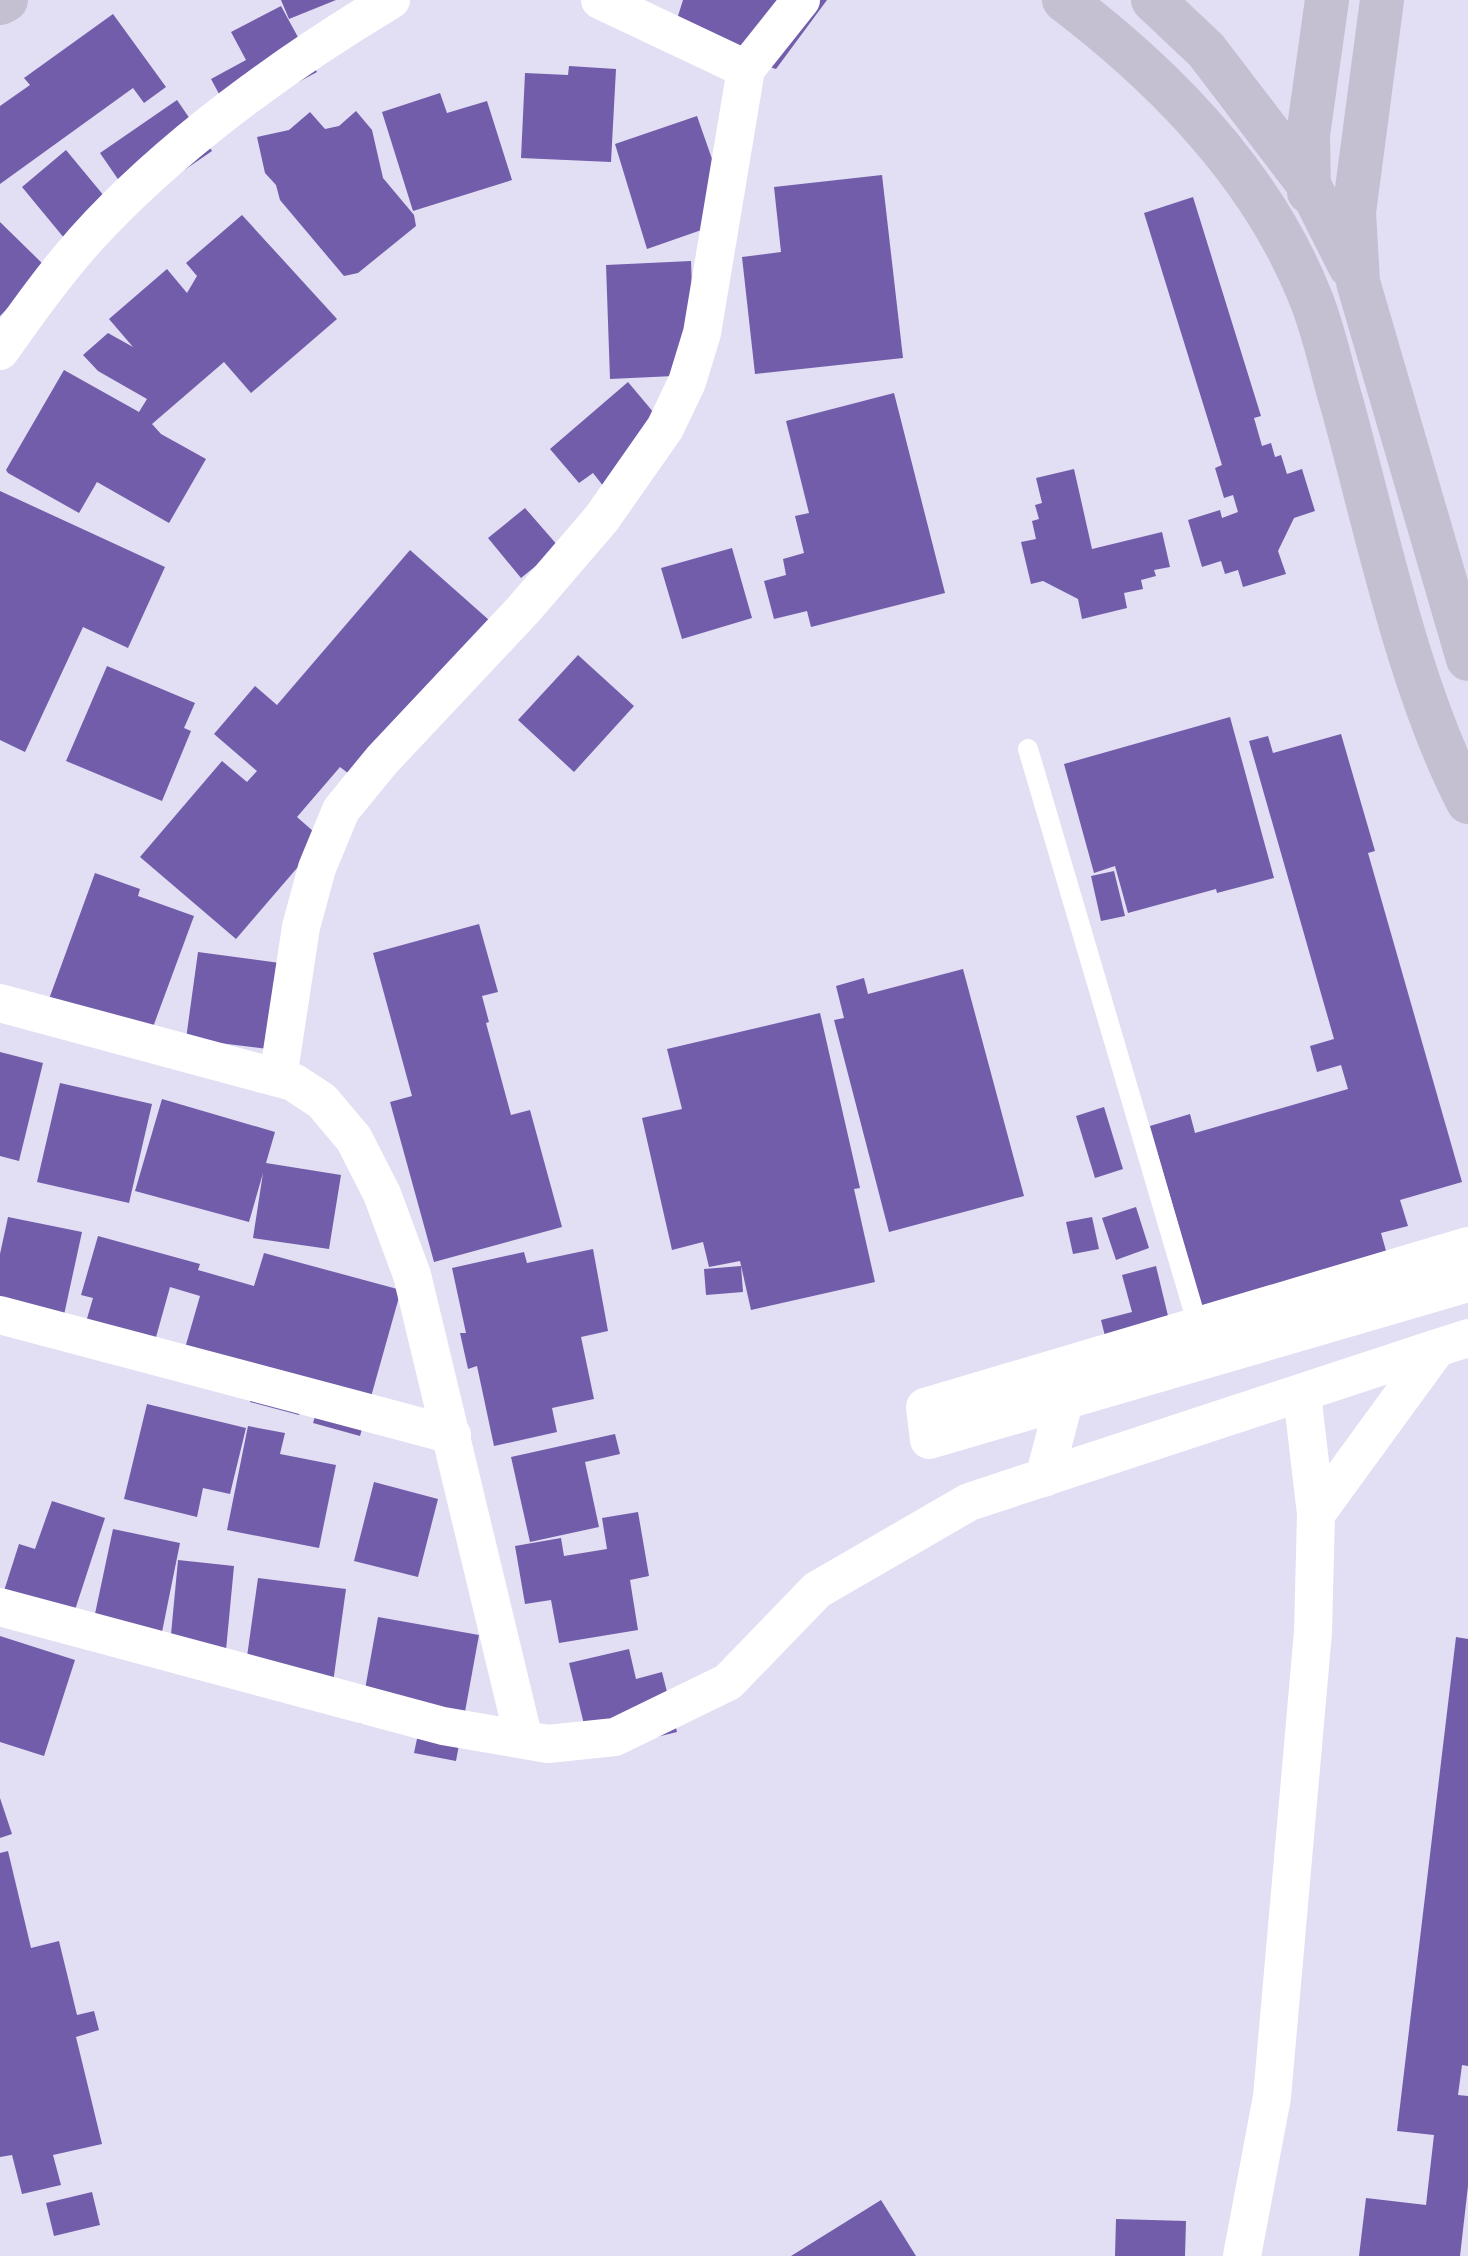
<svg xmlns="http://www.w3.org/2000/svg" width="1468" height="2256" font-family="'IBM Plex Serif',serif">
<rect width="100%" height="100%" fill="#e2def4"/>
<path fill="#725daa" d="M281 0H336L289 19Z
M683 0H827L776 69 672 35Z
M281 6 317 72 232 118 211 79 246 60 231 32Z
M113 14 166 87 144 103 133 88 0 184V106L30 85 24 78Z
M569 66 616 69 611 162 521 158 525 73 568 75Z
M440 93 447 113 487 101 512 180 413 211 382 112Z
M177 100 212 151 135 204 100 153Z
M356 111 372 130 383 178 414 215 416 226 358 273 344 276 280 200 276 185 265 173 257 137 289 130 310 112 325 129 339 126Z
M697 116 733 219 647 249 615 144Z
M66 150 119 214 74 250 22 187Z
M882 175 903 358 755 374 742 257 781 252 774 187Z
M1193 197 1261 416 1254 418 1262 446 1271 443 1275 457 1281 455 1287 474 1302 469 1315 511 1294 518 1278 551 1286 574 1243 587 1238 570 1225 574 1221 561 1202 567 1188 520 1220 510 1222 518 1238 512 1233 495 1224 498 1215 468 1222 465 1144 213Z
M242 215 337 319 251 393 224 362 152 424 161 434 206 459 169 523 97 482 79 513 8 473 6 470 64 370 139 412 147 399 98 371 83 355 108 333 133 347 109 319 167 269 187 293 197 276 186 263Z
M0 222 47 268 0 316Z
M691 261 695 375 610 379 606 265Z
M628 382 670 432 604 487 593 473 579 483 550 449Z
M894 393 945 593 811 627 807 611 774 619 764 581 786 575 783 559 804 553 795 516 809 513 786 421Z
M1074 469 1092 549 1162 532 1170 567 1154 570 1156 576 1141 580 1143 589 1124 593 1127 608 1082 619 1078 599 1043 581 1031 584 1021 542 1036 539 1032 521 1039 519 1035 505 1042 503 1036 478Z
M0 491 165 567 128 648 83 627 25 752 0 740Z
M525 508 559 547 521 578 488 538Z
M732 548 752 618 682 639 661 568Z
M410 550 498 628 353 777 340 767 297 817 322 839 236 939 140 857 222 761 247 782 257 771 214 734 255 686 277 705Z
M578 655 634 706 574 772 518 720Z
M107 666 195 703 184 728 191 731 162 801 66 761Z
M1230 717 1274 878 1217 893 1216 889 1128 913 1115 866 1094 873 1064 764Z
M1341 734 1375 851 1368 853 1462 1182 1400 1200 1408 1226 1381 1233 1388 1258 1203 1311 1150 1126 1190 1114 1195 1133 1348 1089 1341 1065 1317 1072 1310 1046 1334 1039 1249 741 1268 736 1273 753Z
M1114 871 1125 916 1101 921 1091 876Z
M95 873 140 889 138 896 194 916 153 1027 49 999Z
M479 924 498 992 482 996 489 1022 486 1023 511 1115 530 1110 562 1227 434 1262 390 1102 412 1096 373 953Z
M198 952 280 963 268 1049 186 1039Z
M963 969 1024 1196 889 1232 834 1020 844 1018 836 986 864 978 868 994Z
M820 1013 860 1188 854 1189 875 1282 751 1310 740 1261 709 1267 703 1242 672 1250 642 1118 682 1109 667 1049Z
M0 1052 43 1063 19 1161 0 1156Z
M60 1083 152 1104 129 1203 37 1182Z
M162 1099 275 1132 266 1163 341 1175 329 1249 253 1238 263 1173 249 1222 135 1191Z
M1104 1107 1123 1169 1095 1178 1076 1116Z
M1136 1207 1149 1248 1116 1260 1102 1218Z
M8 1217 82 1232 59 1338 0 1301V1254Z
M1092 1217 1099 1249 1073 1254 1066 1222Z
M98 1236 200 1264 198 1270 254 1286 264 1253 401 1290 360 1436 313 1423 320 1400 305 1395 299 1415 250 1402 252 1393 183 1355 200 1296 170 1287 153 1348 84 1329 93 1298 81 1295Z
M593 1249 608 1331 581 1337 594 1399 552 1408 557 1432 494 1446 477 1366 468 1369 460 1333H466L452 1268 524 1252 527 1263Z
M741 1266 743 1292 706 1295 704 1269Z
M1156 1266 1169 1320 1105 1336 1101 1320 1132 1312 1122 1275Z
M147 1404 246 1428 230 1494 203 1488 197 1517 124 1499Z
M248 1426 285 1433 280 1454 336 1465 319 1548 227 1530Z
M615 1434 620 1454 585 1462 599 1527 530 1542 511 1457Z
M374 1482 438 1499 418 1577 354 1561Z
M52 1501 105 1518 73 1616 3 1594 19 1544 35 1549Z
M638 1512 649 1576 630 1580 638 1630 559 1643 551 1600 525 1604 515 1546 561 1538 564 1556 607 1549 602 1518Z
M113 1529 180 1543 160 1642 92 1628Z
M178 1560 234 1566 226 1650 170 1645Z
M258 1578 346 1589 332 1690 244 1678Z
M378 1617 479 1635 456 1761 414 1753 418 1734 359 1723Z
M0 1636 75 1660 44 1756 0 1742Z
M1456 1637 1468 1639V2066L1462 2065 1458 2095 1468 2096V2186L1460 2256H1359L1366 2198 1426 2205 1434 2135 1397 2131Z
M629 1649 636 1679 662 1672 677 1732 591 1753 569 1663Z
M0 1798 12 1834 0 1838Z
M8 1851 31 1948 59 1941 77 2015 94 2011 99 2030 76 2037 102 2144 53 2155 61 2185 22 2194 12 2155 0 2157V1853Z
M92 2192 100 2225 54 2236 46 2203Z
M881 2200 916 2256H791Z
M1116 2219 1186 2221 1185 2256H1115Z"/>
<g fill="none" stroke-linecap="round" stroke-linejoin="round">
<path stroke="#fff" stroke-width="20" d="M1028 749 1198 1326"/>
<path stroke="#fff" stroke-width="38" d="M600 0 746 69
M0 351C27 313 54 275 85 240 169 147 284 64 391 0
M0 1003 293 1082 322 1101 354 1139 382 1194 412 1275 524 1740
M278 1078 301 927 317 868 341 810 382 760 523 610 602 518 665 428 687 382 702 333 746 69 801 0
M1468 1246 925 1407 929 1440 1468 1283
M0 1315 452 1435
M1302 1394 1316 1514
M1044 1478 1064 1402
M0 1607 443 1726 548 1744 615 1737 728 1682 817 1590 969 1502 1437 1348
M1242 2256 1272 2097 1313 1632 1316 1514 1437 1348 1468 1338"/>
<path stroke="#c4c0d2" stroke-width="44" d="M1064 0C1164 76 1261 175 1309 294 1324 329 1331 368 1342 404 1377 531 1408 686 1468 802
M1153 0 1206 50 1309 185 1350 266
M1382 0 1354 212 1358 282 1468 659
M0 3 6 0
M1309 192 1308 135 1327 0"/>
</g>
</svg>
